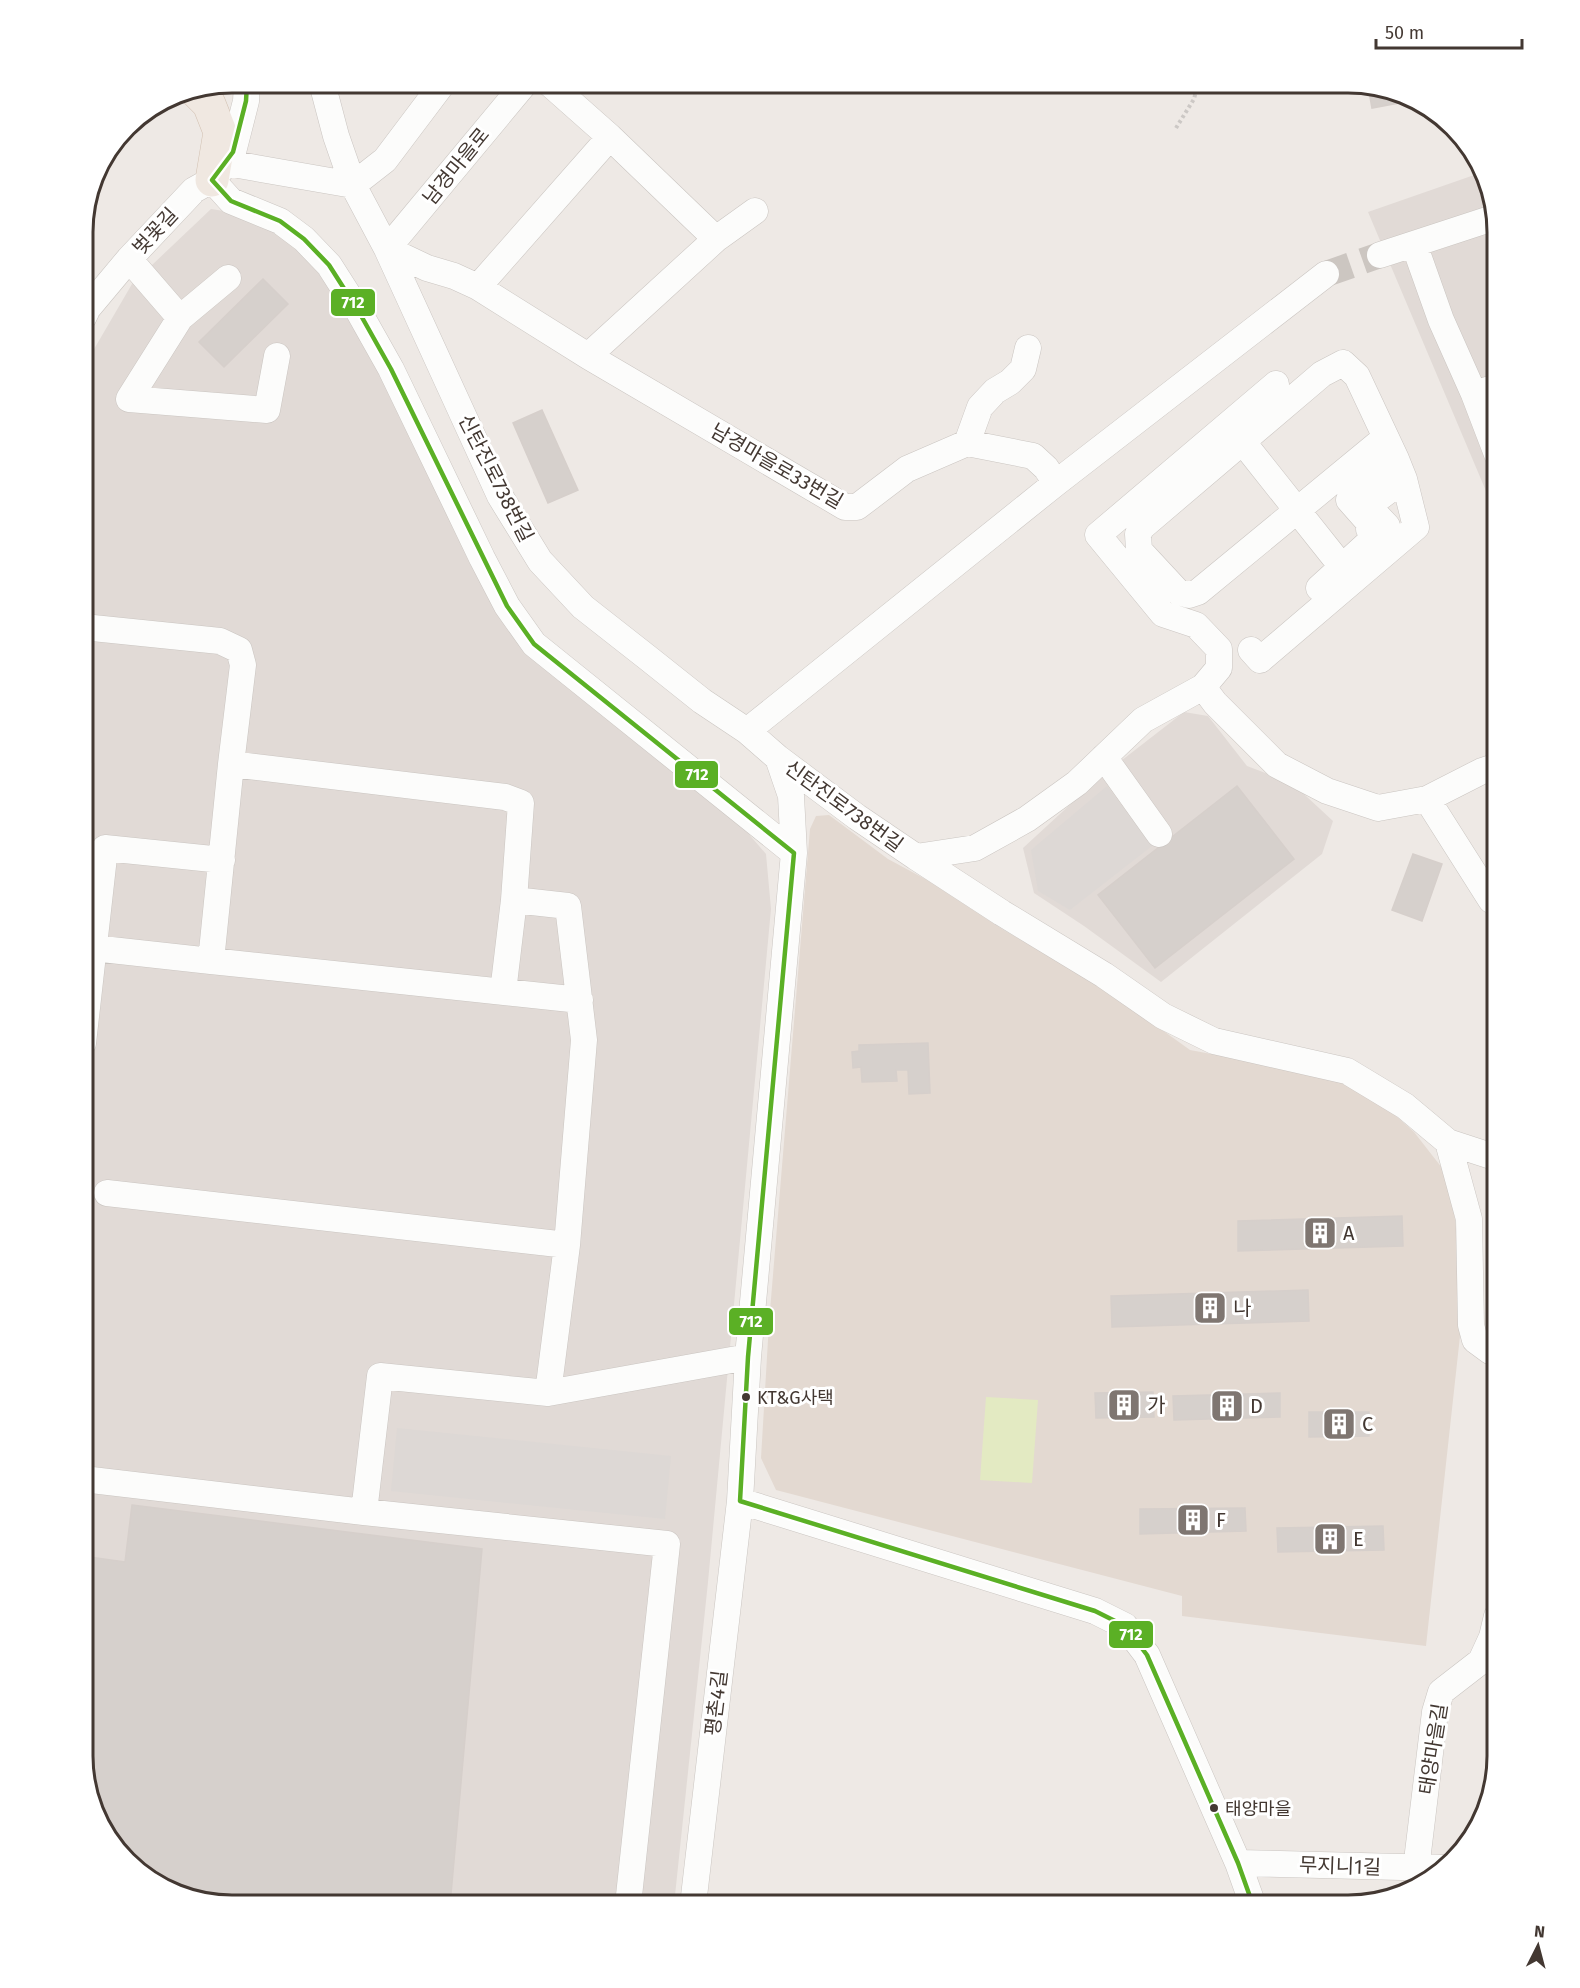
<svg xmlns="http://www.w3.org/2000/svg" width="1580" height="1988" font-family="'Fira Sans','Noto Sans KR',sans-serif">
<rect width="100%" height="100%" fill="#eee9e5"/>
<path fill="#e3d9d1" d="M829 815 888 859 927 880 1002 929 1101 986 1190 1050 1238 1059 1319 1069 1385 1106 1414 1132 1446 1173 1454 1211 1458 1247 1460 1336 1426 1646 1182 1616V1596L776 1490 761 1458 769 1323 810 829 816 816Z"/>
<path fill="#e1dad6" d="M1480 173 1497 232V517L1368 212Z
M211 209 243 214 303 242 358 318 540 665 741 825 766 854 771 909 708 1582 674 1905H232L158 1886 108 1839 83 1756V368L132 284Z
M1184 712 1208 716 1247 766 1292 783 1333 821 1322 854 1161 982 1084 926 1034 893 1023 848 1099 778Z"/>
<path fill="#e3eac2" d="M986 1397 1038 1400 1032 1483 980 1480Z"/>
<path fill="#ddd8d5" d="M1107 786 1152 846 1070 910 1038 891 1031 850Z
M397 1428 671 1456 665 1519 391 1491Z"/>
<path fill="#d6d0cc" stroke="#d6cfcb" stroke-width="1.5" d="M1368 86 1415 100 1372 108Z
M263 279 288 304 224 367 199 342Z
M542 410 578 490 548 503 513 423Z
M1237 786 1294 859 1155 968 1098 895Z
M1413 854 1442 864 1422 921 1392 910Z
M928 1043 930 1093 909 1094 908 1070H896L897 1081 862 1082 861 1067 853 1068 852 1052 859 1051V1045Z
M1402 1216 1403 1246 1238 1251V1221Z
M1308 1290 1309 1321 1112 1327 1111 1296Z
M1495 1304 1497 1305V1333L1489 1331Z
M1153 1392 1154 1417 1096 1418 1095 1393Z
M1280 1393V1417L1174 1420 1173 1396Z
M1309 1412H1369V1436L1309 1437Z
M132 1505 482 1549 450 1905H232L158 1886 108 1839 82 1756 83 1556 125 1562Z
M1245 1508 1246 1531 1140 1534V1509Z
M1383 1526 1384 1550 1278 1552 1277 1528Z"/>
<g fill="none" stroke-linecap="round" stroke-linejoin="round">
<path stroke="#ccc6c1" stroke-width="26" stroke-dasharray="26 13" stroke-linecap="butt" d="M1326 274 1380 255"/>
<defs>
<path id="minor" d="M322 83 336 136 353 185 387 249 500 496 540 561 583 607 648 658 702 701 747 731 778 758 857 817 916 857 975 848 1027 819 1077 783 1143 720 1203 687 1215 703 1277 765 1327 791 1378 808 1427 799 1482 771 1497 766
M525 83 387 249 427 268 454 276 478 287 588 356 845 507H857L907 469 967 443 1033 456 1046 468 1056 483
M549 83 610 137 716 239
M227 163 353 185 385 160 443 83
M212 180 231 201 280 221 304 239 329 265 359 312 391 369 482 558 507 606 534 644 794 853 748 1357 740 1501 693 1905
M1414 244 1441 320 1474 394 1497 454
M1380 255 1493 218
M129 259 180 318 129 399 267 410 277 356
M478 287 610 137
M83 318 88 308 129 259 194 190 212 180 227 163 233 152 246 101 247 83
M180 318 228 278
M588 356 716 239 755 211
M1474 394 1497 387
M1242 441 1335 558
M967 443 980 407 995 391 1010 382 1023 369 1028 348
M1369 529 1372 526 1349 500 1396 459
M1319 588 1387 526 1368 506 1404 479
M83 627 220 641 239 650 243 665 231 764 211 961 93 948
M1251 650 1260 660 1416 527 1404 479 1396 459 1357 376 1343 363 1322 374 1142 527 1138 534 1139 550 1178 592 1189 595 1198 592 1385 438
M1203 687 1219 668V649L1196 625 1163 614 1098 535 1276 384
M747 731 1056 483 1326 274
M1104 757 1159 834
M778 758 791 796 794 853
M231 764 505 797 521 803 514 900 568 906 584 1040 567 1245 548 1393 380 1376 364 1512
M1427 799 1491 900
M916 857 1002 913 1104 975 1163 1016 1214 1041 1347 1071 1405 1106 1448 1142 1497 1158
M211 961 580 1000
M503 992 514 900
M83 1043 105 848 222 860
M1448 1142 1469 1219 1471 1325 1475 1340 1490 1351 1497 1353
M107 1193 567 1245
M548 1393 748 1357
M83 1479 364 1512 667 1544 628 1905
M740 1501 1095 1611 1125 1626 1147 1655 1238 1863 1253 1905
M1238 1863 1442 1868
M1416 1869 1435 1712 1441 1692 1481 1661 1492 1637 1497 1616"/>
<path id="major" d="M195 90 209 104 220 132 212 180"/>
</defs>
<use href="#minor" stroke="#cac5c1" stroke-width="27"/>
<use href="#major" stroke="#d2c0b1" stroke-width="34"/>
<path stroke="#ccc8c5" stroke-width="4" stroke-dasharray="3 3" stroke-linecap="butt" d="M1176 128 1194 99 1198 83"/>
<use href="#minor" stroke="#fcfcfb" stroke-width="26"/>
<use href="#major" stroke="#f0e8e1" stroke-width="33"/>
<defs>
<path id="bus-1" d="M247 83 246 101 233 152 212 180 231 201 280 221 304 239 329 265 359 312 391 369 507 606 534 644 794 853 748 1357 740 1501 1095 1611 1125 1626 1147 1655 1238 1863 1253 1905"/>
</defs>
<use href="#bus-1" stroke="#fff" stroke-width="9"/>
<use href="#bus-1" stroke="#5bb025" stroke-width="4.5"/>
</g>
<defs>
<symbol id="building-square" viewBox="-11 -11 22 22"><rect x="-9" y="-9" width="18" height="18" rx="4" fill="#7f7671" stroke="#fff"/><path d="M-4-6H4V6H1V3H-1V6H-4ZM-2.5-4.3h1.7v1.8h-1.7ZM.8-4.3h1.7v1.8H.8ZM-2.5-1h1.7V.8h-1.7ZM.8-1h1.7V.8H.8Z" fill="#fff"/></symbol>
</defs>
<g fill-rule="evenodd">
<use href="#building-square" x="1301" y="1214" width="38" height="38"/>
<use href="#building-square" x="1191" y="1289" width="38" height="38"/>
<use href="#building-square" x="1105" y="1386" width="38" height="38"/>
<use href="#building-square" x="1208" y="1387" width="38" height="38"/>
<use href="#building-square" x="1320" y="1405" width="38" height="38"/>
<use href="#building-square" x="1174" y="1501" width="38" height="38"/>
<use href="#building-square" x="1311" y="1520" width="38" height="38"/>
</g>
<g fill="#433832" stroke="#fff" stroke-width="2">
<circle cx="746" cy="1397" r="5"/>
<circle cx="1214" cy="1808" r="5"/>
</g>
<g text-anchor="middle" stroke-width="6" stroke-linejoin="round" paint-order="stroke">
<g font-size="18" fill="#433832" stroke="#fff" text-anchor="start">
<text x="757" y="1404">KT&amp;G사택</text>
<text x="1225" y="1815">태양마을</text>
</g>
<g font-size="20" fill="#433832" stroke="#fff">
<text transform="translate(456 166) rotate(-51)" y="7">남경마을로</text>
<text transform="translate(155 231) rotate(-47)" y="7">벚꽃길</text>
<text transform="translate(777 466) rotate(30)" y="7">남경마을로33번길</text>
<text transform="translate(496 478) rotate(63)" y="7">신탄진로738번길</text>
<text transform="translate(844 806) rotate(36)" y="7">신탄진로738번길</text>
<text transform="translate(716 1703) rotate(-83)" y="7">평촌4길</text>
<text transform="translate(1433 1749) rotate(-81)" y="7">태양마을길</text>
<text transform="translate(1340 1866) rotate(2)" y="7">무지니1길</text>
</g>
<g font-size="20" fill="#433832" stroke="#fff" text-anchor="start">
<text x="1343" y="1240">A</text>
<text x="1233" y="1315">나</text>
<text x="1147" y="1412">가</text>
<text x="1250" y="1413">D</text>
<text x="1362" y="1431">C</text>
<text x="1216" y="1527">F</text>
<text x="1353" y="1546">E</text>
</g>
</g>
<path d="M0 0H1580V1988H0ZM232 93H1348A139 139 0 0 1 1487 232V1756A139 139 0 0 1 1348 1895H232A139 139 0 0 1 93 1756V232A139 139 0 0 1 232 93Z" fill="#fff" fill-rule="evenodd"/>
<path fill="none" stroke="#433832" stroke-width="3" d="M232 93H1348A139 139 0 0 1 1487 232V1756A139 139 0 0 1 1348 1895H232A139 139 0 0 1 93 1756V232A139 139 0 0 1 232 93Z"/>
<g stroke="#fff" stroke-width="2">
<rect x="330" y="288" width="46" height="29" rx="6" fill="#5bb025"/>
<rect x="674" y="760" width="45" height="29" rx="6" fill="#5bb025"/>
<rect x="728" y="1307" width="46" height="29" rx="6" fill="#5bb025"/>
<rect x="1108" y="1620" width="46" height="29" rx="6" fill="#5bb025"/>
</g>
<g font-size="16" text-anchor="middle" font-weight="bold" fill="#fff">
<text x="353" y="308">712</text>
<text x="697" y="780">712</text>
<text x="751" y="1327">712</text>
<text x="1131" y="1640">712</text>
</g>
<g transform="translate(1538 1946) rotate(6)" stroke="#ffffff" stroke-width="4.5" paint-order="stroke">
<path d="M0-4.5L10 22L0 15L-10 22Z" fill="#433832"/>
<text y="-9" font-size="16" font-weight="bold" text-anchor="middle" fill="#433832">N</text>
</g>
<path d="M1376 39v9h146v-9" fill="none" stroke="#433832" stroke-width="3"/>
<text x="1385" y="39" font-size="18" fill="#433832" stroke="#ffffff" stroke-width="4.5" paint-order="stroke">50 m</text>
</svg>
